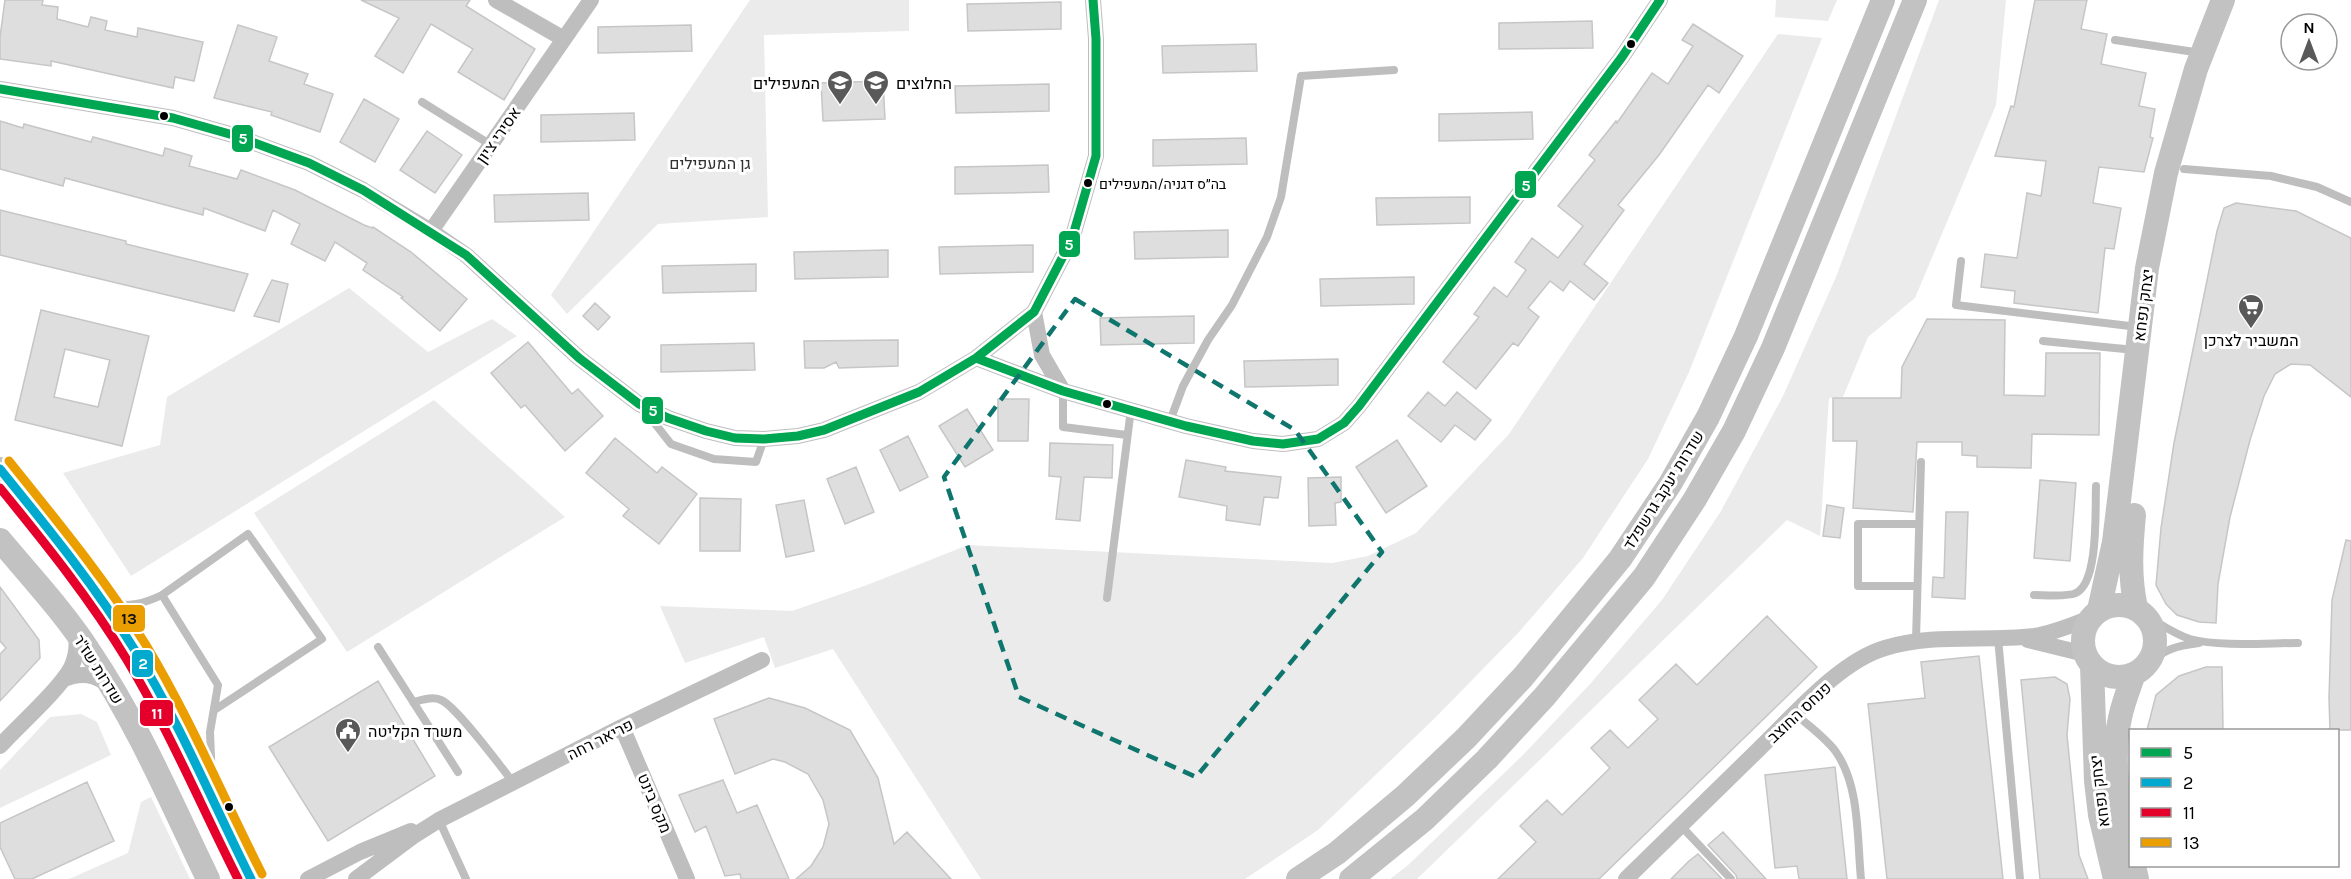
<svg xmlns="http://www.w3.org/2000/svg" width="2351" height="879" font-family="Karla,Heebo,sans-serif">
<rect width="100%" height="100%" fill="#fff"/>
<path fill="#ebebeb" d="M750 0H909V31L764 35 768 217 658 224 567 314 551 295Z
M1776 0H1837L1828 21 1775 17Z
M1939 0H2006L1996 105 1915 298 1868 337 1843 397 1829 398 1820 536 1787 520 1417 879H1390L1407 866 1522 756 1591 683 1662 600 1721 511 1783 396 1836 277Z
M1778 34 1822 38 1689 372 1648 459 1583 558 1519 632 1435 718 1318 830 1245 879H981L833 649 775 668 764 637 685 663 660 606 792 611 867 585 968 545 1332 563 1368 556 1416 533 1509 434Z
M349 288 428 352 492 319 517 336 131 576 63 473 160 445 167 397Z
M434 400 565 517 347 652 254 513Z
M81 714 97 722 111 755 0 808V770L50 717Z
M151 797 190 879H69L128 853 141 802Z"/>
<path fill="#dedede" stroke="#c6c6c6" stroke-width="1.5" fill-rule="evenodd" d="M5 0H43L42 5 58 7 57 19 88 27 91 17 107 21 105 30 137 37 138 28 203 42 194 81 175 77 173 88 51 61V66L0 59V37Z
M361 0H470L466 6 535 49 504 100 458 72 473 49 431 24 403 73 375 56 399 18Z
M2035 0H2087L2081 29 2107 34 2101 64 2146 73 2139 106 2155 109 2150 137 2153 138 2144 172 2099 167 2093 203 2121 208 2114 249 2105 248 2098 313 2014 303 2015 291 1981 287 1985 254 2017 258 2027 193 2041 196 2046 161 1995 156 2011 106 2014 107Z
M1061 2V29L968 31 967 4Z
M1592 21 1593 48 1499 49V23Z
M1693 24 1743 56 1719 93 1708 85 1659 155 1618 205 1624 210 1584 264 1608 283 1594 300 1570 281 1563 291 1550 281 1528 308 1539 317 1518 346 1513 343 1476 389 1443 362 1479 317 1474 314 1494 287 1507 297 1526 270 1515 262 1532 238 1558 258 1583 226 1558 206 1595 160 1589 155 1616 121 1617 123 1652 73 1668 84 1693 46 1682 40Z
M238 25 277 37 269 61 308 74 304 84 333 94 320 132 271 115 272 112 214 98Z
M691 25 692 51 598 53V27Z
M1256 44 1257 71 1163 73 1162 46Z
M883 81 885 119 823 121 821 83Z
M1049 84V111L956 113 955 86Z
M364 99 399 119 375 162 340 142Z
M1532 112 1533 139 1439 141V114Z
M634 113 635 140 541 142V115Z
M0 121 23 128 24 124 91 142 93 137 163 156 165 148 192 156 189 166 237 179 241 170 295 190 364 225 372 228 373 227 411 252 467 299 440 331 401 298 403 297 363 270 367 263 335 242 325 261 291 244 300 224 273 210 265 231 204 208 203 215 65 178 63 186 0 169Z
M427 131 462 155 435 193 400 170Z
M1246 138 1247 164 1153 166V140Z
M1048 165 1049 192 955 194V167Z
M588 193 589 220 495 222 494 195Z
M1470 197V223L1377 225 1376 198Z
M2236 203 2296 211 2351 238V397L2310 365 2291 364 2275 374 2264 396 2250 440 2230 517 2218 584 2216 623 2199 622 2177 615 2166 604 2156 585 2161 528 2174 443 2217 231 2224 208Z
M0 210 126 241V244L248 274 234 311 0 255Z
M1228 230V257L1135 259 1134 232Z
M1033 245V272L940 274 939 247Z
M888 250V277L795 279 794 252Z
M756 264V291L663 293 662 266Z
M1414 277V304L1321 306 1320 279Z
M272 280 288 284 279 322 254 316Z
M595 303 610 317 598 330 583 316Z
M41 310 149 336 122 446 15 420ZM65 349 110 360 98 407 54 397Z
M1194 316V343L1101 345 1100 318Z
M1927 319 2005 320 2004 395 2045 396 2046 353H2100L2099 435 2032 434 2031 468 1977 467V456L1962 455V442H1917L1913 512 1853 508 1857 441H1833V398H1901L1902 367Z
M898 340V366L839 368 836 362 824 368H805L804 341Z
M528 342 572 394 578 389 603 416 565 451 525 405 521 408 491 373Z
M754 343 755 370 661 372V345Z
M1338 359V385L1245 387 1244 361Z
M1428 392 1445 406 1457 392 1491 420 1475 440 1455 425 1441 442 1408 416Z
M998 399H1029L1028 441H998Z
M967 409 993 450 965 467 939 426Z
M908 436 928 477 900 491 880 450Z
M615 438 657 473 662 467 697 494 659 544 623 516 629 509 586 473Z
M1397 440 1427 486 1386 513 1356 467Z
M1050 443 1113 445 1112 478 1084 477 1080 521 1056 519 1061 477 1049 476Z
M1186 460 1226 467 1225 471 1281 477 1278 498 1264 497 1260 525 1226 520 1227 506 1179 497Z
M856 467 874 512 845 524 827 479Z
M1341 477V502L1335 503 1336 525 1309 526 1308 478Z
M2040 480 2076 483 2070 561 2034 558Z
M700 498 741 499 740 551H700Z
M804 500 814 551 786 557 776 505Z
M1827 505 1844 508 1840 538 1823 536Z
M1946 512H1968L1965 599 1932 597 1933 577 1944 578Z
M2346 540 2351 541V730H2330L2329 698 2332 600Z
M0 587 39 640 40 658 0 701V654L6 648 0 641Z
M1767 616 1817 667 1599 879H1498L1536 842 1520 826 1547 800 1562 815 1610 768 1591 748 1610 730 1628 748 1658 719 1639 700 1676 664 1697 685Z
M1979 656 2003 879H1887L1868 704 1925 698 1921 662Z
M2206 667H2222L2223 730H2147L2156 695 2179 676Z
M2055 677 2067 684 2070 699 2067 735 2079 855 2088 879H2040L2021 680Z
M378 681 435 776 328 841 269 747Z
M769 698 805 708 850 730 878 778 894 844 907 832 951 879H796L811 866 823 847 829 824 823 800 808 774 785 762 773 759 735 774 714 719Z
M1835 767 1847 879H1799L1797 866 1775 868 1765 775Z
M723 780 737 813 757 805 789 879H741L740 874 725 876 706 826 695 832 679 795Z
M87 782 114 841 32 879H15L0 847V823Z
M1723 832 1766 879H1737L1736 875 1708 845Z
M1698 854 1722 879H1671L1689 861Z"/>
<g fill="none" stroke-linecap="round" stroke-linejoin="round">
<path stroke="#bebebe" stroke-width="8" d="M2115 40 2201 53
M422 102 491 145
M2184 169 2271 176 2317 187 2351 202
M1961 261 1956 305 2138 327
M2043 341 2135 350
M1063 391V427L1127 435
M645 411 671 444 714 459 756 462 764 439
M1170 421 1183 386 1208 340 1232 305 1267 237 1281 197 1301 76 1394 70
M1917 586H1858V524H1919
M162 595 248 534 322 639 216 709
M2034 595C2044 595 2068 597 2076 593 2099 582 2095 509 2096 486
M1107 598 1131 409
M109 604C130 607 143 604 162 595L218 685 210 732 212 780
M2145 615C2159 623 2174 634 2190 639 2220 647 2267 643 2298 643
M1998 638 2020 879
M1916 640 1921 462
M378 647 458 772
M2147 664C2166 649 2175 646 2199 643
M413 702C422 700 432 696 441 700 457 707 500 766 513 782
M1795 714C1809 726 1826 738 1836 752 1860 786 1857 839 1861 879
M439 820 466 879
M1681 826 1731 879"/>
<path stroke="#bebebe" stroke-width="16" d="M496 0 564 39
M0 89 173 118 233 135 309 163 363 190 431 231 466 255 579 358 639 404 668 418 706 431 735 438 764 439 798 436 824 430 919 392 976 358 1034 312 1072 239 1096 156V39L1093 0
M431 231 591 0
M1034 312 1042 355 1063 391
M976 358 1063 391 1186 426 1253 441 1283 444 1318 439 1344 423 1359 406 1622 57 1660 0
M2028 640 2085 654
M64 679C82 672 95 674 110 686
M622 727 687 879
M0 746C19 725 58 691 71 668 76 657 78 643 75 631
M308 879 360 852 411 831
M356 879 412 837 439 820 622 727 762 660
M1626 879C1670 836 1715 792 1759 749 1793 716 1840 661 1885 648 1934 633 1984 642 2034 636 2054 633 2072 625 2090 618"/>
<path stroke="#c2c2c2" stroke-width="24" d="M0 469C48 528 97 587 136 652 180 724 212 804 251 879
M2134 515C2131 547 2129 576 2136 608
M0 540C30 576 63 611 89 651 137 722 171 802 208 879
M2083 641a36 36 0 1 1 72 0a36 36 0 1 1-72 0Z
M2099 610 2114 542 2147 268 2166 173 2196 69 2223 0
M2092 665 2096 781 2100 815 2115 879
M2130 853C2120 810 2110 762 2120 718 2123 703 2129 688 2134 674
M2134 866 2137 879
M1298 879 1337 853 1405 796 1466 738 1523 677 1620 559 1670 484 1708 417 1746 336 1883 0
M1351 879 1425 819 1487 759 1545 696 1644 577 1695 499 1734 431 1773 348 1915 0"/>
<defs>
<path id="bus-1" d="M0 89 173 118 233 135 309 163 363 190 466 255 579 358 639 404 668 418 706 431 735 438 764 439 798 436 824 430 919 392 976 358 1034 312 1072 239 1096 156V39L1093 0
M976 358 1063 391 1186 426 1253 441 1283 444 1318 439 1344 423 1359 406 1622 57 1660 0"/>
<path id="bus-2" d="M0 469C48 528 96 587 136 652 180 724 213 803 251 879"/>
<path id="bus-3" d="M0 488C45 543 90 599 127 660 169 730 201 806 238 879"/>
<path id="bus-4" d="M9 461C57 521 106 580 146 645 190 718 223 797 262 874"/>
</defs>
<use href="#bus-1" stroke="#fff" stroke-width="14"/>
<use href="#bus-2" stroke="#fff" stroke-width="14"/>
<use href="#bus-3" stroke="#fff" stroke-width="14"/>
<use href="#bus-4" stroke="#fff" stroke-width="14"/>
<use href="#bus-1" stroke="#00a651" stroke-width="9"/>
<use href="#bus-2" stroke="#00a9ce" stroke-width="9"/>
<use href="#bus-3" stroke="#e4002b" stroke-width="9"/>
<use href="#bus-4" stroke="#eb9e00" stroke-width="9"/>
</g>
<path fill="none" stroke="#0f766e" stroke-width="4.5" stroke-dasharray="12 8" stroke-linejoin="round" d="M1075 299 1295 430 1382 552 1196 777 1019 697 944 477Z"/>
<defs>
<symbol id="school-pin" viewBox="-11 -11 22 30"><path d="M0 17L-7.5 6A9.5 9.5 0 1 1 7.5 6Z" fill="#595959" stroke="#fff"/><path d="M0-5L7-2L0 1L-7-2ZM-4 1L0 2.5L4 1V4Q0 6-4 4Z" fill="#fff"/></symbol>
<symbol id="supermarket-pin" viewBox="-11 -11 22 30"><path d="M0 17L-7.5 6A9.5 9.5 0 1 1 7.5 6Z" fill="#595959" stroke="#fff"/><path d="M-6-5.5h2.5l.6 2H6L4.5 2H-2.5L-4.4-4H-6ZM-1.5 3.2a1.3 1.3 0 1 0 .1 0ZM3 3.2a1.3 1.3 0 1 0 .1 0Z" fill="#fff"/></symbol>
<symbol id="civic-pin" viewBox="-11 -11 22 30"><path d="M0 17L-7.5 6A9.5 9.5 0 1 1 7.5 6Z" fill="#595959" stroke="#fff"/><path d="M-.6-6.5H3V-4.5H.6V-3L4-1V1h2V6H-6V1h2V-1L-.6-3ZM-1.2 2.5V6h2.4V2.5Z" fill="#fff"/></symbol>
</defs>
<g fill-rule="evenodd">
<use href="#school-pin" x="825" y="68" width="30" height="40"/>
<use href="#school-pin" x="861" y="68" width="30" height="40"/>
<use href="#supermarket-pin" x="2236" y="292" width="30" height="40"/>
<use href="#civic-pin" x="333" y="716" width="30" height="40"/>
</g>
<g fill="#000" stroke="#fff" stroke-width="2">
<circle cx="1631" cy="44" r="5"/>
<circle cx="164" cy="116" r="5"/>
<circle cx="1088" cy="183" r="5"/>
<circle cx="1107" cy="404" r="5"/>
<circle cx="229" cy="807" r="5"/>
</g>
<g text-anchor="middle" stroke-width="6" stroke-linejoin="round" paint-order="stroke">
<g font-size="14" fill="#000" stroke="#fff" text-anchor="start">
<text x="1099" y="189">בה״ס דגניה/המעפילים</text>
</g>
<g font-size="16" fill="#000" stroke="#fff" text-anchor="start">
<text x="820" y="89" text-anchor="end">המעפילים</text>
<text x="896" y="89">החלוצים</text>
<text x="2251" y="346" text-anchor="middle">המשביר לצרכן</text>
<text x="368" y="737">משרד הקליטה</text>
</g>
<g font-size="16" fill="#000" stroke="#fff">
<text transform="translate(498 135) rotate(-55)" y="6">אסירי ציון</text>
<text transform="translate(2143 305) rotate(-83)" y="6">יצחק נפחא</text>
<text transform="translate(1663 490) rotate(-58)" y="6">שדרות יעקב גרשפלד</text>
<text transform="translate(99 669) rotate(58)" y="6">שדרות שז"ר</text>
<text transform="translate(1799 712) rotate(-43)" y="6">פנחס החוצב</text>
<text transform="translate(600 739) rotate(-27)" y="6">פריאר רחה</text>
<text transform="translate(2099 791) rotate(-97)" y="6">יצחק נפחא</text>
<text transform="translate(655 803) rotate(67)" y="6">מקס בינט</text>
</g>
<g font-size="16" fill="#313131" stroke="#fff">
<text x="710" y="169">גן המעפילים</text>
</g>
</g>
<g stroke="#fff" stroke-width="2">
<rect x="231" y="124" width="23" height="29" rx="6" fill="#00a651"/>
<rect x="1514" y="170" width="23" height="29" rx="6" fill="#00a651"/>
<rect x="1058" y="230" width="23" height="28" rx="6" fill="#00a651"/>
<rect x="641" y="396" width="23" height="29" rx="6" fill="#00a651"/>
<rect x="112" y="604" width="34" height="29" rx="6" fill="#eb9e00"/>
<rect x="131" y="649" width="23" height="29" rx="6" fill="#00a9ce"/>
<rect x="139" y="699" width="35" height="28" rx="6" fill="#e4002b"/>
</g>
<g font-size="16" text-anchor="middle" font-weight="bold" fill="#fff">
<text x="243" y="144">5</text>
<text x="1526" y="191">5</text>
<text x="1069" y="250">5</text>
<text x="653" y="416">5</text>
<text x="143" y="669">2</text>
<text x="157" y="719">11</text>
</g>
<g font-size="16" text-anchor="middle" font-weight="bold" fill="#111">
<text x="129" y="624">13</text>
</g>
<rect x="2129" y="729" width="210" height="138" fill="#ffffff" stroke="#999999" stroke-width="1.5"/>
<rect x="2141" y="748" width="30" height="9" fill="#00a651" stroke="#999999" stroke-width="1.5"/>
<text x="2183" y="759" font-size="18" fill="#000000">5</text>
<rect x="2141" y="778" width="30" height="9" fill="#00a9ce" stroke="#999999" stroke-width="1.5"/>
<text x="2183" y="789" font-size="18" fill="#000000">2</text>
<rect x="2141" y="808" width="30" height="9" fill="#e4002b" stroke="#999999" stroke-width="1.5"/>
<text x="2183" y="819" font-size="18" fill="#000000">11</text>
<rect x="2141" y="838" width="30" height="9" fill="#eb9e00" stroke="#999999" stroke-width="1.5"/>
<text x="2183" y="849" font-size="18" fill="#000000">13</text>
<g transform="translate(2309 42)"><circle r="28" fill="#ffffff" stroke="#999999" stroke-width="1.5"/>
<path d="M0-4.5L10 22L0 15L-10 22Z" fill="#595959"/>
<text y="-9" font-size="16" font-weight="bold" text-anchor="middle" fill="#000000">N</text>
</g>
</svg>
